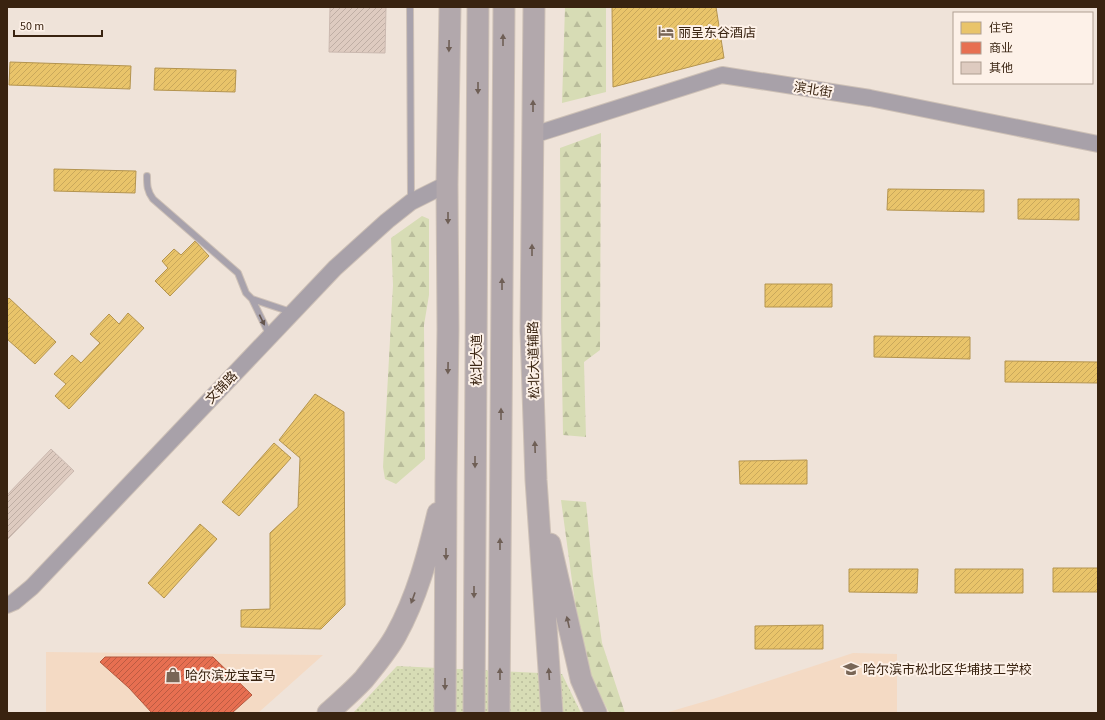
<svg xmlns="http://www.w3.org/2000/svg" width="1105" height="720" font-family="'Source Sans 3','Noto Sans SC',sans-serif">
<defs>
<pattern id="grass-dots" width="8" height="8" patternUnits="userSpaceOnUse"><rect width="8" height="8" fill="#d7dcb5"/><path d="M2 2h.1M6 6h.1" fill="none" stroke="#b9bc9b" stroke-width="1.8" stroke-linecap="round"/></pattern>
<pattern id="forest-firs" width="22" height="20" patternUnits="userSpaceOnUse"><rect width="22" height="20" fill="#d7dcb5"/><path d="M5 1l3.5 6h-7zM16 11l3.5 6h-7z" fill="#b9bc9b"/></pattern>
<pattern id="homes-hatch" width="6" height="6" patternUnits="userSpaceOnUse"><rect width="6" height="6" fill="#e9c46a"/><path d="M-1 1l2-2M0 6l6-6M5 7l2-2" fill="none" stroke="#c9a85b"/></pattern>
<pattern id="shops-hatch" width="6" height="6" patternUnits="userSpaceOnUse"><rect width="6" height="6" fill="#e76f51"/><path d="M-1 1l2-2M0 6l6-6M5 7l2-2" fill="none" stroke="#bc5b42"/></pattern>
<pattern id="building-hatch" width="6" height="6" patternUnits="userSpaceOnUse"><rect width="6" height="6" fill="#decbc0"/><path d="M-1 1l2-2M0 6l6-6M5 7l2-2" fill="none" stroke="#bfaea4"/></pattern>
</defs>
<rect width="100%" height="100%" fill="#efe3d9"/>
<path fill="#f4dac4" d="M46 652 323 655 258 713H46Z
M853 653 897 654V713H665L713 699Z"/>
<path fill="url(#grass-dots)" d="M397 666 562 674 581 713H353Z"/>
<path fill="url(#forest-firs)" d="M565 7H606V92L562 103Z
M601 133 600 350 584 362 586 437 563 435 561 315 560 148Z
M422 216 429 219V295L424 325 425 459 396 484 385 479 383 467 393 285 391 238Z
M561 500 586 502 593 576 602 643 625 713H609L591 676 579 632Z"/>
<path fill="url(#homes-hatch)" stroke="#b4944f" d="M612 7H716L724 58 613 87Z
M10 62 131 66 130 89 9 85Z
M155 68 236 70 235 92 154 90Z
M54 169 136 171 135 193 54 191Z
M888 189 984 190V212L887 210Z
M1018 199H1079V220L1018 219Z
M195 241 209 256 170 296 155 281 168 268 162 261 174 249 181 255Z
M765 284H832V307H765Z
M9 298 56 342 35 364 7 339V300Z
M128 313 144 328 69 409 55 396 66 384 54 374 72 355 81 363 100 343 90 334 109 314 119 324Z
M874 336 970 337V359L874 357Z
M1005 361 1098 362V383L1005 382Z
M315 394 344 412 345 605 321 629 241 627V610L270 609V533L298 507 300 458 279 440Z
M274 443 291 458 239 516 222 502Z
M807 460V484H740L739 461Z
M200 524 217 539 164 598 148 583Z
M1053 568H1098V592H1053Z
M849 569H918L917 593 849 592Z
M955 569H1023V593H955Z
M823 625V649H755V626Z"/>
<path fill="url(#shops-hatch)" stroke="#b3583e" d="M105 657H213L252 695 232 713H152L129 688 100 662Z"/>
<path fill="url(#building-hatch)" stroke="#cbb9b0" d="M330 7H386L385 53 329 52Z
M51 449 74 471 7 540V495Z"/>
<g fill="none" stroke-linecap="round" stroke-linejoin="round">
<defs>
<path id="lane" d="M410 7 411 201
M147 176C147 185 147 191 153 199L238 273 246 293 252 299
M270 336 252 299 291 312"/>
<path id="secondary" d="M533 135 722 75 870 98 1098 144
M7 605 14 602 32 587 335 268 387 221 411 202 447 184"/>
<path id="highway" d="M534 7 531 331 536 480 552 713
M550 544 581 679 596 713
M328 713C340 702 353 691 364 679 375 665 388 650 396 635 417 597 428 555 438 513
M445 713 446 479 448 329 447 184 450 7
M474 713 478 7
M499 713 504 7"/>
</defs>
<use href="#lane" stroke="#cdc0b6" stroke-width="8"/>
<use href="#secondary" stroke="#cdc0b6" stroke-width="18"/>
<use href="#highway" stroke="#cdc0b6" stroke-width="23"/>
<use href="#lane" stroke="#a8a2ac" stroke-width="6"/>
<use href="#secondary" stroke="#a8a1a9" stroke-width="16"/>
<use href="#highway" stroke="#b2a8ac" stroke-width="21"/>
</g>
<defs><path id="oneway-solid" d="M-6-.8H1V-3.2L6.5 0L1 3.2V.8H-6Z"/></defs>
<g fill="#6f5f56">
<use href="#oneway-solid" transform="translate(503 40) rotate(-90)"/>
<use href="#oneway-solid" transform="translate(449 46) rotate(91)"/>
<use href="#oneway-solid" transform="translate(478 88) rotate(90)"/>
<use href="#oneway-solid" transform="translate(533 106) rotate(-90)"/>
<use href="#oneway-solid" transform="translate(448 218) rotate(90)"/>
<use href="#oneway-solid" transform="translate(532 250) rotate(-90)"/>
<use href="#oneway-solid" transform="translate(502 284) rotate(-90)"/>
<use href="#oneway-solid" transform="translate(448 368) rotate(91)"/>
<use href="#oneway-solid" transform="translate(501 414) rotate(-90)"/>
<use href="#oneway-solid" transform="translate(535 447) rotate(-92)"/>
<use href="#oneway-solid" transform="translate(475 462) rotate(90)"/>
<use href="#oneway-solid" transform="translate(500 544) rotate(-90)"/>
<use href="#oneway-solid" transform="translate(446 554) rotate(90)"/>
<use href="#oneway-solid" transform="translate(474 592) rotate(90)"/>
<use href="#oneway-solid" transform="translate(413 598) rotate(110)"/>
<use href="#oneway-solid" transform="translate(568 622) rotate(-103)"/>
<use href="#oneway-solid" transform="translate(500 674) rotate(-90)"/>
<use href="#oneway-solid" transform="translate(549 674) rotate(-94)"/>
<use href="#oneway-solid" transform="translate(445 684) rotate(90)"/>
</g>
<use fill="#65564e" href="#oneway-solid" transform="translate(262 320) rotate(64)"/>
<defs>
<symbol id="hotel-bare" viewBox="-9 -9 18 18"><path d="M-6-4.5h1.5V1H6V5H4.5V3h-9V5H-6ZM-4 0a1.8 1.8 0 1 1 3.6 0ZM.5 0V-2.5h3Q6-2.5 6 0Z" fill="#796656" stroke="#fdf1e8" stroke-width="2.5" paint-order="stroke"/></symbol>
<symbol id="school-bare" viewBox="-9 -9 18 18"><path d="M0-5L7-2L0 1L-7-2ZM-4 1L0 2.5L4 1V4Q0 6-4 4Z" fill="#796656" stroke="#fdf1e8" stroke-width="2.5" paint-order="stroke"/></symbol>
<symbol id="shop-bare" viewBox="-9 -9 18 18"><path d="M-5-2.5h2.3a2.7 3.5 0 0 1 5.4 0H5L5.5 6h-11ZM-1.5-2.5h3a1.5 2.3 0 0 0-3 0Z" fill="#796656" stroke="#fdf1e8" stroke-width="2.5" paint-order="stroke"/></symbol>
</defs>
<g fill-rule="evenodd">
<use href="#hotel-bare" x="655" y="21" width="22" height="22"/>
<use href="#school-bare" x="840" y="658" width="22" height="22"/>
<use href="#shop-bare" x="162" y="664" width="22" height="22"/>
</g>
<g text-anchor="middle" stroke-width="4" stroke-linejoin="round" paint-order="stroke">
<g font-size="13" fill="#392310" stroke="#fdf1e8" text-anchor="start">
<text x="678" y="37">丽呈东谷酒店</text>
<text x="863" y="674">哈尔滨市松北区华埔技工学校</text>
<text x="185" y="680">哈尔滨龙宝宝马</text>
</g>
<g font-size="13" fill="#392310" stroke="#fdf1e8">
<text transform="translate(813 89) rotate(9)" y="5">滨北街</text>
<text transform="translate(476 360) rotate(-90)" y="5">松北大道</text>
<text transform="translate(533 360) rotate(-91)" y="5">松北大道辅路</text>
<text transform="translate(221 387) rotate(-46)" y="5">文锦路</text>
</g>
</g>
<rect width="1105" height="720" fill="none" stroke="#392310" stroke-width="16"/>
<rect x="953" y="12" width="140" height="72" fill="#fdf1e8" stroke="#af9f92"/>
<rect x="961" y="22" width="20" height="12" fill="#e9c46a" stroke="#af9f92"/>
<text x="989" y="32" font-size="12" fill="#392310">住宅</text>
<rect x="961" y="42" width="20" height="12" fill="#e76f51" stroke="#af9f92"/>
<text x="989" y="52" font-size="12" fill="#392310">商业</text>
<rect x="961" y="62" width="20" height="12" fill="#decbc0" stroke="#af9f92"/>
<text x="989" y="72" font-size="12" fill="#392310">其他</text>
<path d="M14 30v6h88v-6" fill="none" stroke="#392310" stroke-width="2"/>
<text x="20" y="30" font-size="12" fill="#392310" stroke="#fdf1e8" stroke-width="3" paint-order="stroke">50 m</text>
</svg>
